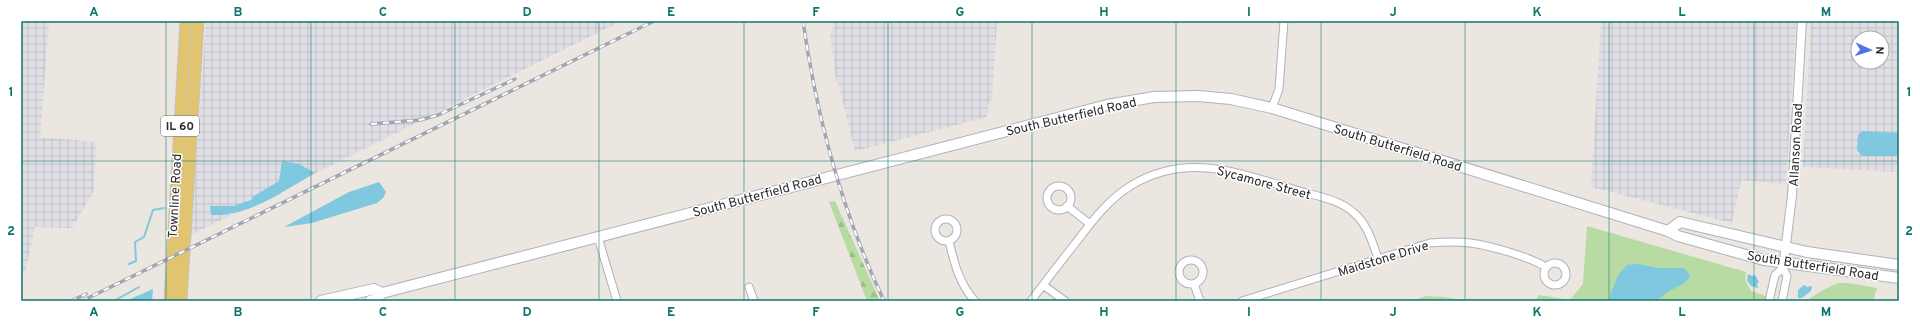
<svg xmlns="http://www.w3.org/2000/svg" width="1920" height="322" font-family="Overpass,sans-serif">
<defs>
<pattern id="industrial-grid" width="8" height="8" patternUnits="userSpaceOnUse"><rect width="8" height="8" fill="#e0dfe5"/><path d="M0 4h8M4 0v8" fill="none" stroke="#c0c0c5"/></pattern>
<pattern id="forest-firs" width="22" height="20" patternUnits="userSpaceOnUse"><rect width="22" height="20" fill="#b7dba2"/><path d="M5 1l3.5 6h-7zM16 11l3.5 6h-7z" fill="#9ebc8c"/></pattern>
</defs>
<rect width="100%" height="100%" fill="#ebe6df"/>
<path fill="url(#industrial-grid)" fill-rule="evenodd" d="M21 21H49L40 137 96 142 94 190 72 228 35 227 26 269 21 276Z
M206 21H621L191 235Z
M834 21H997L992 98 988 105 987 117 855 151 838 82 836 80 830 32 834 27Z
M1601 21H1796L1786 184 1741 180 1732 223 1591 187Z
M1811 21H1899V172L1803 167ZM1858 38H1882V62H1858Z"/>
<path fill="#b7dba2" d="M1587 226 1746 272 1745 279 1751 291 1781 301H1535L1539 295 1570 300 1583 284Z
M1838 283H1848L1877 288 1873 301H1806L1821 291Z
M1426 296 1444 297 1469 301H1412Z"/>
<path fill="url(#forest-firs)" d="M835 201 880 301H867L829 202Z"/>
<path fill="#7fc8e0" d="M1863 131 1899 133V156H1862L1857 150 1858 135Z
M282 161 299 164 315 173C283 191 249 217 211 215L210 206H233L251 200 254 196 279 181Z
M379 182 386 192 383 198 377 203 312 223 284 227 349 192Z
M1638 264 1658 268H1683L1687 271 1690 277 1683 284 1669 291 1656 301H1608L1618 275 1627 265Z
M1748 274 1752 276 1755 275 1759 282 1757 284 1758 288 1751 286 1747 280Z
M1804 285 1807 287 1812 286 1811 291 1802 298H1798V290Z
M153 289 152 301H126Z"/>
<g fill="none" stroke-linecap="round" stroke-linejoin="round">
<path stroke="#7fc8e0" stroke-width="2" d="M129 264 136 261 135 242 144 237 153 210 164 208
M114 301 139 287"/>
<defs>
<path id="minor" d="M1272 108 1279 89 1284 21
M1047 198a12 12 0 1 1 24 0a12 12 0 1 1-24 0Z
M1067 206 1090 224
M935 230a11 11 0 1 1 22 0a11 11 0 1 1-22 0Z
M598 237 617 301
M949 241C954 262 959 284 975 301
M1179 272a12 12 0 1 1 24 0a12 12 0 1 1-24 0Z
M1544 274a11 11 0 1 1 22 0a11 11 0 1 1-22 0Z
M1194 284 1200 301
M1043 285 1065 301
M749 287 754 301
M1031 301C1045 282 1059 264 1074 245 1091 223 1107 200 1132 185 1188 152 1240 173 1296 190 1316 196 1339 199 1354 213 1368 225 1372 242 1378 258
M1242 301 1430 243C1462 240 1479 243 1509 252 1522 256 1534 260 1546 267
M1769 301 1775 275 1783 268 1787 276 1782 301"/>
<path id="tertiary" d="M1783 268 1792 196 1802 21"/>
<path id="secondary" d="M1668 231 1680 222 1807 252 1899 265
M321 301 374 289 382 293
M370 301 376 299 382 293 1107 105 1154 97 1198 96 1231 99 1272 108 1668 231 1678 236 1764 260 1899 278"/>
<path id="primary" d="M170 301 186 21
M181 301 198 21"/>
</defs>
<use href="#minor" stroke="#b0b1ba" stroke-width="9"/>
<use href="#tertiary" stroke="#b0b1ba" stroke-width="10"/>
<use href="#secondary" stroke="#b0b1ba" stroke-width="12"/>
<use href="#primary" stroke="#c4c4c4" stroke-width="13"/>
<use href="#minor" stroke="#fff" stroke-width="7"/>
<use href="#tertiary" stroke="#fff" stroke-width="8"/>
<use href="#secondary" stroke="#fff" stroke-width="10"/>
<use href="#primary" stroke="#e0c46f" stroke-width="11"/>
<defs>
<path id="rail" d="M803 21C817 119 842 212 884 301
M371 124 420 120 438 115 515 79
M71 301 86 294
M82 301 654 21"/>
</defs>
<use href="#rail" stroke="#a2a5b3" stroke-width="3.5"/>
<use href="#rail" stroke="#fff" stroke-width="2" stroke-dasharray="6" stroke-linecap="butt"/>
</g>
<path fill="none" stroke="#0f766e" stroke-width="1" stroke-opacity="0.55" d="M166 21V301M311 21V301M455 21V301M599 21V301M744 21V301M888 21V301M1032 21V301M1176 21V301M1321 21V301M1465 21V301M1609 21V301M1754 21V301M21 161H1899"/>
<g text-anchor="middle" stroke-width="3" stroke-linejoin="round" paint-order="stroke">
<rect fill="#fff" stroke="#6b6b6b" stroke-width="1" x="161" y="116" width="38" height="20" rx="3"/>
<g font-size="12" font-weight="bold" fill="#2b2b2b">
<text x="180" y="130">IL 60</text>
</g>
<g font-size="13" fill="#2b2b2b" stroke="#fff">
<text transform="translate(1071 116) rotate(-13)" y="5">South Butterfield Road</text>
<text transform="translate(1795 145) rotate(-87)" y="5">Allanson Road</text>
<text transform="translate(1398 147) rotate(17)" y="5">South Butterfield Road</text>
<text transform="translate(1264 182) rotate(15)" y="5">Sycamore Street</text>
<text transform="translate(757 195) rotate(-15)" y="5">South Butterfield Road</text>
<text transform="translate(174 196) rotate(-87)" y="5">Townline Road</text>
<text transform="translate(1383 258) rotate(-17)" y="5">Maidstone Drive</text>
<text transform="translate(1813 265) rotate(9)" y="5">South Butterfield Road</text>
</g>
</g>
<rect width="1920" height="322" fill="none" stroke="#ffffff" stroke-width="44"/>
<g transform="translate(1870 50) rotate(93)"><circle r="19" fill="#ffffff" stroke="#aaaaaa"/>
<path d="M0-3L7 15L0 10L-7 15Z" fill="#5371e4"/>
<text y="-6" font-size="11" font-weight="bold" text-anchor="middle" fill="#2b2b2b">N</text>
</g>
<rect x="22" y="22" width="1876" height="278" fill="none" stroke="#0f766e" stroke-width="1.5"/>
<g font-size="13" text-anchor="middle" font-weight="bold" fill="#0f766e">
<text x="94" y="16">A</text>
<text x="238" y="16">B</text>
<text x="383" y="16">C</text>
<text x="527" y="16">D</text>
<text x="671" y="16">E</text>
<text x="816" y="16">F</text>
<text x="960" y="16">G</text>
<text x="1104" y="16">H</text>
<text x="1249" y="16">I</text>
<text x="1393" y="16">J</text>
<text x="1537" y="16">K</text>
<text x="1682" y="16">L</text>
<text x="1826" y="16">M</text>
<text x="11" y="96">1</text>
<text x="1909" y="96">1</text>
<text x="11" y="235">2</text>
<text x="1909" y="235">2</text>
<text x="94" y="316">A</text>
<text x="238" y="316">B</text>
<text x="383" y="316">C</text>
<text x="527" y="316">D</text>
<text x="671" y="316">E</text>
<text x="816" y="316">F</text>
<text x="960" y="316">G</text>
<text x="1104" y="316">H</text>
<text x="1249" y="316">I</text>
<text x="1393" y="316">J</text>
<text x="1537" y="316">K</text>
<text x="1682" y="316">L</text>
<text x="1826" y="316">M</text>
</g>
</svg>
